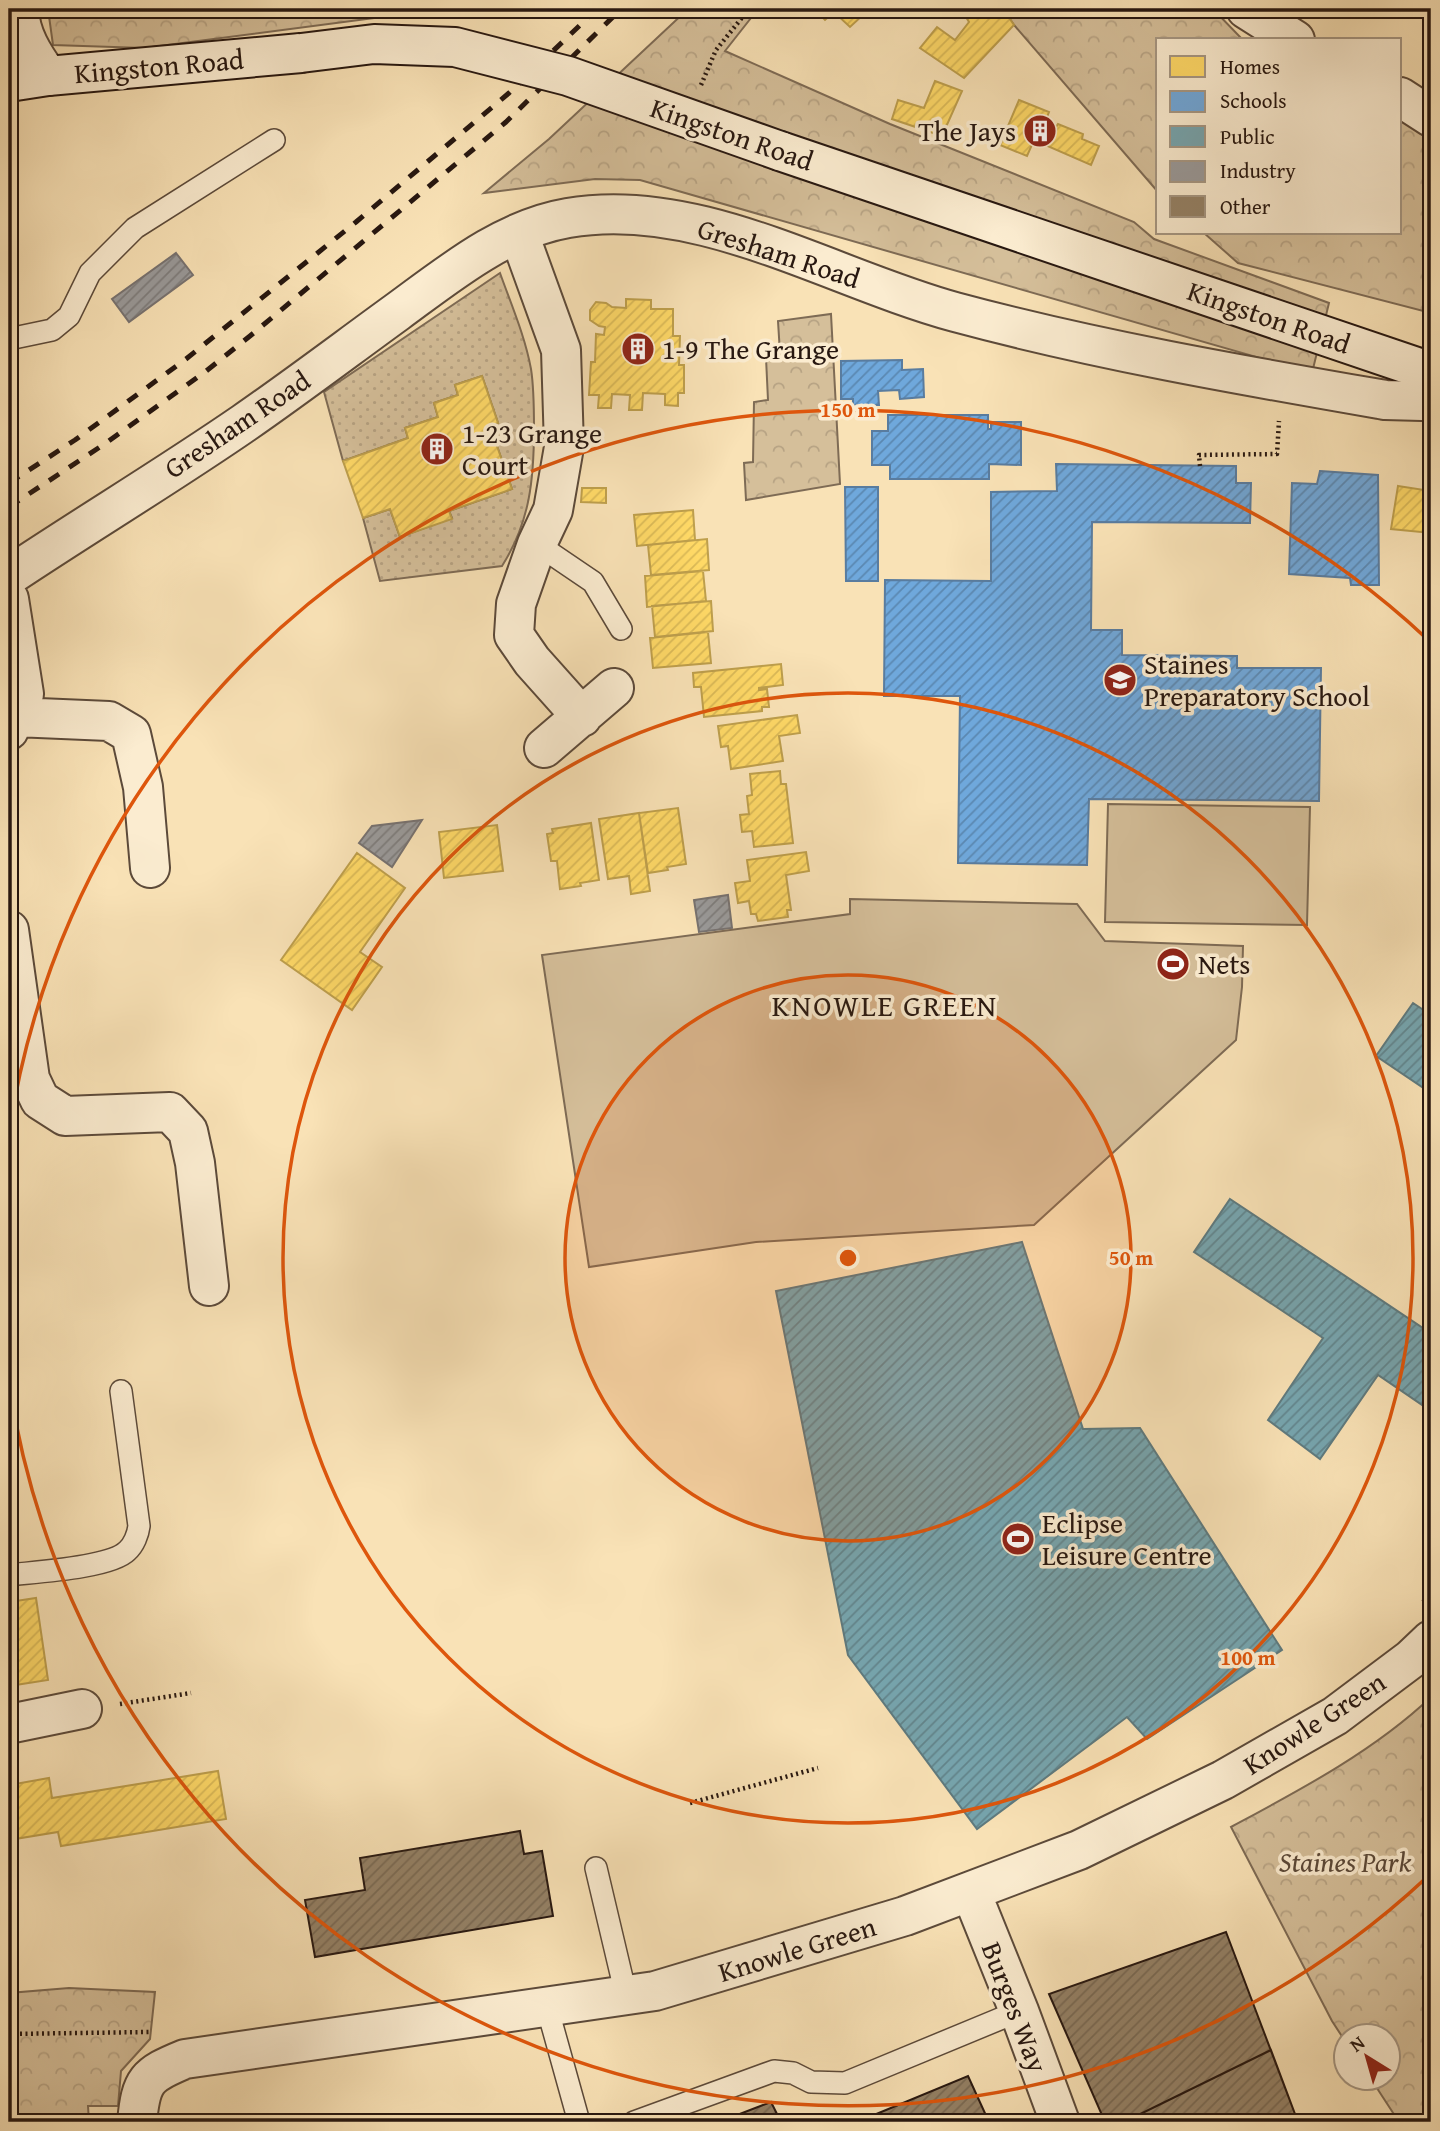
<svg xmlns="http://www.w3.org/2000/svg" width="1440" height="2131" font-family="'Gentium Book Plus',serif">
<defs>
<pattern id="forest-crowns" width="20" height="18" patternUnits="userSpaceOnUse" patternTransform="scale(1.75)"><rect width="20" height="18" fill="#d5bf9a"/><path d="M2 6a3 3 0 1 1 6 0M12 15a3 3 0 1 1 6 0" fill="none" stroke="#b7a384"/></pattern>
<pattern id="garden-dots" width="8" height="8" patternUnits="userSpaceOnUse" patternTransform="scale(1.75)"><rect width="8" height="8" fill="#d5bf9a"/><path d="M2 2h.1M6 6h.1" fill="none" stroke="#b7a384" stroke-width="1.8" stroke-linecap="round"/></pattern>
<pattern id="homes-hatch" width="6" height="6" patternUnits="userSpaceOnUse" patternTransform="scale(1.75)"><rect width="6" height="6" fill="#ffd966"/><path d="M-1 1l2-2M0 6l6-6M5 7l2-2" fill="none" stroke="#dbba57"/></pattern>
<pattern id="schools-hatch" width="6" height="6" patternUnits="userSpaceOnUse" patternTransform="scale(1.75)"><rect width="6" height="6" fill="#6fa8dc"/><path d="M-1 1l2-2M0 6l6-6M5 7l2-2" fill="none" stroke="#5b88b1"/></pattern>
<pattern id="public-hatch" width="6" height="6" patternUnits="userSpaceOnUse" patternTransform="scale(1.75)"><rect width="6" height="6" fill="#76a5af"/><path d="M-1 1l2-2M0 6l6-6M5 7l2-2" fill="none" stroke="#61858d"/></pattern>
<pattern id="industry-hatch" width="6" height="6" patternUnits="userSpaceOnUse" patternTransform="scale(1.75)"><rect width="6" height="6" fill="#999"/><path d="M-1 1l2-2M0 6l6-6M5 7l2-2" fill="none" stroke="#7d7c7b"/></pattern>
<pattern id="building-hatch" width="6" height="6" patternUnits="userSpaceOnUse" patternTransform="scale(1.75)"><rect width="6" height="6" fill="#948166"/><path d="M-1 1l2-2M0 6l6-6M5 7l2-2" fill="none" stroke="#796953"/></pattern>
</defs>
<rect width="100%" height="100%" fill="#f9e2b6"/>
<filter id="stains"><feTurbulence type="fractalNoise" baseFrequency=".00286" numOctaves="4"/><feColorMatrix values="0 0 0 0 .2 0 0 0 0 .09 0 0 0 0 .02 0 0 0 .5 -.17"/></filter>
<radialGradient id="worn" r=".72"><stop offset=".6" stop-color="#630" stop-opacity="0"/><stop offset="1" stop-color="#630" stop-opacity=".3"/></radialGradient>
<path fill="#d5bf9a" stroke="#7e6b55" stroke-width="2" d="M1108 804 1310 807 1307 925 1105 922Z
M850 899 1077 904 1105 941 1243 946 1242 987 1236 1040 1034 1225 756 1242 589 1267 542 955 850 914Z"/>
<path fill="url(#forest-crowns)" stroke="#7e6b55" stroke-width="2" d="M48 9H443L144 48 53 45Z
M688 9H758L725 51 890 124 1134 222 1154 239 1329 303 1312 373 640 180 595 179 484 193 549 139Z
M1003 9H1213L1243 40H1158V192L1014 25Z
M1400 117 1431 135V313L1238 263 1204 233H1400Z
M831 314 840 484 746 500 744 463 753 462 754 402 768 400 766 358 780 353 778 321Z
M1431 1697V2122H1399L1371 2079 1388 2078V2036H1346L1345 2041 1332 2021 1231 1827C1300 1790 1374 1751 1431 1697Z
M69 1988 155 1992 150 2039 121 2071 118 2106H88L89 2122H9V1993Z"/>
<path fill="url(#garden-dots)" stroke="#7e6b55" stroke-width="2" d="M500 273C511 304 525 336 531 369 534 388 534 409 534 428 534 479 530 522 502 566L380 581 363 518 390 509 400 537 452 518 449 511 512 489 490 426 498 423 482 376 455 385 458 395 434 403 438 417 405 428 408 438 343 461 324 392Z"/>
<path fill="url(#homes-hatch)" stroke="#be9f4c" stroke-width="2" d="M814 9H859L864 14 850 27 834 12 825 20Z
M961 9H1003L1014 25 964 78 920 48 937 27 955 40 969 22Z
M935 81 962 91 942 136 892 119 898 100 924 108Z
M1019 100 1049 112 1045 122 1056 127 1058 124 1083 134 1082 139 1099 146 1091 165 1034 140 1027 156 1000 145Z
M9 163 15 181 9 183Z
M626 299 651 300V309H673V336H680L679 365H684V393H678V406L665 405V394L643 393 642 410H629L630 395 612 394 611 408H598L599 395H589L591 362H595L596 334 604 335 605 327 599 326 590 320V310L596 302 606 303 612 307 626 308Z
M482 376 498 423 490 426 512 489 449 511 452 519 400 537 390 509 363 518 343 461 408 438 405 428 438 417 434 403 458 395 455 385Z
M1398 486 1431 491V533L1391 529Z
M582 488H606V503L581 502Z
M693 510 695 540 637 546 634 515Z
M707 539 709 570 651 575 648 545Z
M703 571 706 601 647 607 645 576Z
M711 601 713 631 655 637 652 606Z
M708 632 711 663 653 668 650 638Z
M781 664 783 685 759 688V690L767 689 769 707H762V711L704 717 701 687H694L693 673Z
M797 715 800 733 779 736 783 761 731 769 728 746 721 747 718 726Z
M780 771 781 784H786L793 843 754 847 752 831 742 832 740 815 749 814 747 796 752 795 750 774Z
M678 808 686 864 667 867 668 870 648 873 639 813Z
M639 813 650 891 631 894 629 876 608 879 599 819Z
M591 823 599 880 580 883 581 886 560 889 557 861H551L547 834 553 833 552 829Z
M497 825 503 871 444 878 439 832Z
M806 852 809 871 786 875 791 910H787L788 917 758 921 756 914H751L749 901 738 903 735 883 750 881 747 860Z
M357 853 405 888 360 952 382 967 352 1010 281 960Z
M36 1598 48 1680 9 1686V1602Z
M218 1771 226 1819 61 1846 58 1832 9 1840V1785L49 1778 52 1798Z"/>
<path fill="url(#schools-hatch)" stroke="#597c9f" stroke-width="2" d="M902 360V370L923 369 924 397 900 399 899 390 878 391 879 405H853V399H841V361Z
M888 415H988V429H991V422H1021V465L989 464V479H890V465H872V431H888Z
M1056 464 1236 466V483H1251L1250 523 1092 522 1091 630H1122V655L1237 656V668H1321L1319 801 1089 799 1087 865 958 863 960 696H884L885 580 991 581V492L1057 491Z
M1320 471 1378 475 1379 585H1351L1350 578 1289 574 1292 483 1317 484Z
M845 487H878V581H846Z"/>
<path fill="url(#public-hatch)" stroke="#5e7a7f" stroke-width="2" d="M1413 1003 1431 1015V1093L1376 1056Z
M1230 1199 1429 1332 1431 1329V1411L1378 1375 1320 1459 1268 1420 1323 1338 1194 1252Z
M1022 1242 1083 1429 1140 1428 1282 1650 1147 1739 1127 1717 977 1829 848 1655 776 1291Z"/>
<path fill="url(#industry-hatch)" stroke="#777270" stroke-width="2" d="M176 253 193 275 129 322 112 299Z
M422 820 392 867 359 843 372 826Z
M728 895 732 928 699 932 694 900Z"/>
<path fill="url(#building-hatch)" stroke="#271710" stroke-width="2" d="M520 1831 524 1854 542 1851 553 1916 315 1957 305 1900 365 1890 360 1858Z
M1226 1932 1298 2122H1129L1128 2120 1122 2122H1105L1049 1994Z
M1271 2050 1298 2122H1129L1128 2120Z
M968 2076 989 2122H857Z
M771 2102 781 2122H719Z"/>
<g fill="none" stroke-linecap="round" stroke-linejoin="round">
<defs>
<path id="lane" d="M9 339 52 330 69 316 90 273 135 228 274 140
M537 544 593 582 621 629
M9 1575C34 1572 110 1568 127 1551 134 1545 138 1534 139 1526L121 1391
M596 1868 626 1995
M547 2007 579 2122
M634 2122 774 2071 793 2073 811 2082 845 2083 1019 2011"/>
<path id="street" d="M19 9C20 35 33 55 48 76
M1246 9 1295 40
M1400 97 1431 117
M519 234 561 350 564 447 553 510 537 544 516 604 514 635 532 661 582 717
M9 576C87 524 167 476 244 423 296 387 346 349 397 312 449 274 503 229 568 218 698 195 833 279 955 312 1096 350 1241 375 1385 400L1422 401 1431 395
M9 599 24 694 9 730
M15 717 109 721 131 734 143 787 150 868
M544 748 614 688
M9 930 30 1079 40 1100 65 1116 170 1112 188 1131 195 1163 209 1286
M9 1724 82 1709
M971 1892 1019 2011 1060 2122
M137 2122C141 2080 146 2075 185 2059L655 1991 905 1916 1079 1850 1223 1780 1335 1716 1411 1659 1431 1640"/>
<path id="secondary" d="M9 82 48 76 301 53
M780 151 1431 372"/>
</defs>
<use href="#lane" stroke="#5c4a3a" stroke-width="24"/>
<use href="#street" stroke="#5c4a3a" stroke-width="42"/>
<use href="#secondary" stroke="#271710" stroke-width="42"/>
<path stroke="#271710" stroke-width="4.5" stroke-dasharray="2 3.5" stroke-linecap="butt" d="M701 85 716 50 749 9
M1200 466 1199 455 1277 454 1279 421
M1423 1602 1431 1595
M120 1704 191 1693
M690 1803 818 1768
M9 2034 149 2032"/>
<use href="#lane" stroke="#fbecd0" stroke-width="21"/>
<use href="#street" stroke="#fbecd0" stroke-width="38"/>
<use href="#secondary" stroke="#fbecd0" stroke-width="38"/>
<path stroke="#271710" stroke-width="5" stroke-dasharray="12 12" stroke-linecap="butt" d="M9 483 75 440 186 359 356 222 509 93 597 9
M9 507 103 445 205 372 250 336 506 122 621 9"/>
<defs>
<path id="secondary-bridge" d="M301 53 374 44 455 47 568 76 780 151"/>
</defs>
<use href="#secondary-bridge" stroke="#271710" stroke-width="42" stroke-linecap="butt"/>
<use href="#secondary-bridge" stroke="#fbecd0" stroke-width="38"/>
</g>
<circle cx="848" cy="1258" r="283" fill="#de560c" fill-opacity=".12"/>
<g fill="none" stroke="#de560c" stroke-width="3.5">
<circle cx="848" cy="1258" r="283"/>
<circle cx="848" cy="1258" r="565"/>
<path d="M1426 1878A848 848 0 0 1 9 1383M9 1133A848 848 0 0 1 1426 638"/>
</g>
<defs>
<symbol id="building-disc" viewBox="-11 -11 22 22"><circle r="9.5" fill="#8f2418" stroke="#fbecd0"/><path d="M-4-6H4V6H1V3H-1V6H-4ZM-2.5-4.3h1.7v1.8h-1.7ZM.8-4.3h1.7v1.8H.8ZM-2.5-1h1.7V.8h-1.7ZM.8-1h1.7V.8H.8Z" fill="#fff"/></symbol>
<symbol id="school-disc" viewBox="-11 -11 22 22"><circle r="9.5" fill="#8f2418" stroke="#fbecd0"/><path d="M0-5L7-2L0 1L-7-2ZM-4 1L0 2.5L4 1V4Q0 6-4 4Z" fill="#fff"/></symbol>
<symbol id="stadium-disc" viewBox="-11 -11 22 22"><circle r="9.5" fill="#8f2418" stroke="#fbecd0"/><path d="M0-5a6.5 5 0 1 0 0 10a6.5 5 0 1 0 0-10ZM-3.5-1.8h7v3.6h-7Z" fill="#fff"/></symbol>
</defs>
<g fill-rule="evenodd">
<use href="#building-disc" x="1021" y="112" width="38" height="38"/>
<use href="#building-disc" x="619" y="330" width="38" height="38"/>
<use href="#building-disc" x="418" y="430" width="38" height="38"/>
<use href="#school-disc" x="1101" y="661" width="38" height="38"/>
<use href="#stadium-disc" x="1154" y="945" width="38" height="38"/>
<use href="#stadium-disc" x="999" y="1520" width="38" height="38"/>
</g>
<g text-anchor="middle" stroke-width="7" stroke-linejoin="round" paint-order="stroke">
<g font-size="28" fill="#271710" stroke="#fbecd0">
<text transform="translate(159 66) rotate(-5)" y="10">Kingston Road</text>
<text transform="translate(732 134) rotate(19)" y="10">Kingston Road</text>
<text transform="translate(779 253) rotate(18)" y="10">Gresham Road</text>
<text transform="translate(1269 317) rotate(19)" y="10">Kingston Road</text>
<text transform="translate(237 424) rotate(-34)" y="10">Gresham Road</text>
<text transform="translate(1314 1723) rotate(-33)" y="10">Knowle Green</text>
<text transform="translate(797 1949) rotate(-17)" y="10">Knowle Green</text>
<text transform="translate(1015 2007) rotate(69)" y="10">Burges Way</text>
</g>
<g font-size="28" fill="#271710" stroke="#fbecd0" text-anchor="start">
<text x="1016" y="141" text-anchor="end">The Jays</text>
<text x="662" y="359">1-9 The Grange</text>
<text x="462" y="443">1-23 Grange<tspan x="462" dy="32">Court</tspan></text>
<text x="1144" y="674">Staines<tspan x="1144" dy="32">Preparatory School</tspan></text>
<text x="1198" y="974">Nets</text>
<text x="1042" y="1533">Eclipse<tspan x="1042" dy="32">Leisure Centre</tspan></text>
</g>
<g font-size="28" font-style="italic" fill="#5b4939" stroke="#fbecd0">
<text x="1345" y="1872">Staines Park</text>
</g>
<g font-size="30" letter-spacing="2" fill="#271710" stroke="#fbecd0">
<text x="885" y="1016">KNOWLE GREEN</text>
</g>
</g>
<circle cx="848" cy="1258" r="10" fill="#de560c" stroke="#fbecd0" stroke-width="3.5"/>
<g font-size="21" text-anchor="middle" font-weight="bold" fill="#de560c" stroke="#fbecd0" stroke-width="7" stroke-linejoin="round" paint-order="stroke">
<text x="848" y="417">150 m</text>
<text x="1131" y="1265">50 m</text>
<text x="1248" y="1665">100 m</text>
</g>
<rect width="1440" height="2131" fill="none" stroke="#f9e2b6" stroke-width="35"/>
<rect x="10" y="10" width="1419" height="2110" fill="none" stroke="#271710" stroke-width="3.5"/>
<rect x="18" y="18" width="1405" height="2096" fill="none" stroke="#271710" stroke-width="2"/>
<rect x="1156" y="38" width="245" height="196" fill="#fbecd0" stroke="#a69783" stroke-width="2"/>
<rect x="1170" y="56" width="35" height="21" fill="#ffd966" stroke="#a69783" stroke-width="2"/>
<text x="1220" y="74" font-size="21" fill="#271710">Homes</text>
<rect x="1170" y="91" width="35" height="21" fill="#6fa8dc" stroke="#a69783" stroke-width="2"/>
<text x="1220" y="108" font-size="21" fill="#271710">Schools</text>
<rect x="1170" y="126" width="35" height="21" fill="#76a5af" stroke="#a69783" stroke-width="2"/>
<text x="1220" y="144" font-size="21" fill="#271710">Public</text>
<rect x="1170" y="161" width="35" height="21" fill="#999999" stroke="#a69783" stroke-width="2"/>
<text x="1220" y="178" font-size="21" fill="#271710">Industry</text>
<rect x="1170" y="196" width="35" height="21" fill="#948166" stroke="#a69783" stroke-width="2"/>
<text x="1220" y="214" font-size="21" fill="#271710">Other</text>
<g transform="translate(1367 2057) rotate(323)"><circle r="33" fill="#fbecd0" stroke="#a69783" stroke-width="2"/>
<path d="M0-5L12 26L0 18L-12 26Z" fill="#8f2418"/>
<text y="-10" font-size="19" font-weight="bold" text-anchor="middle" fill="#271710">N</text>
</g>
<rect width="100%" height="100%" filter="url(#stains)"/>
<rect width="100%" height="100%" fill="url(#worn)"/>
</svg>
